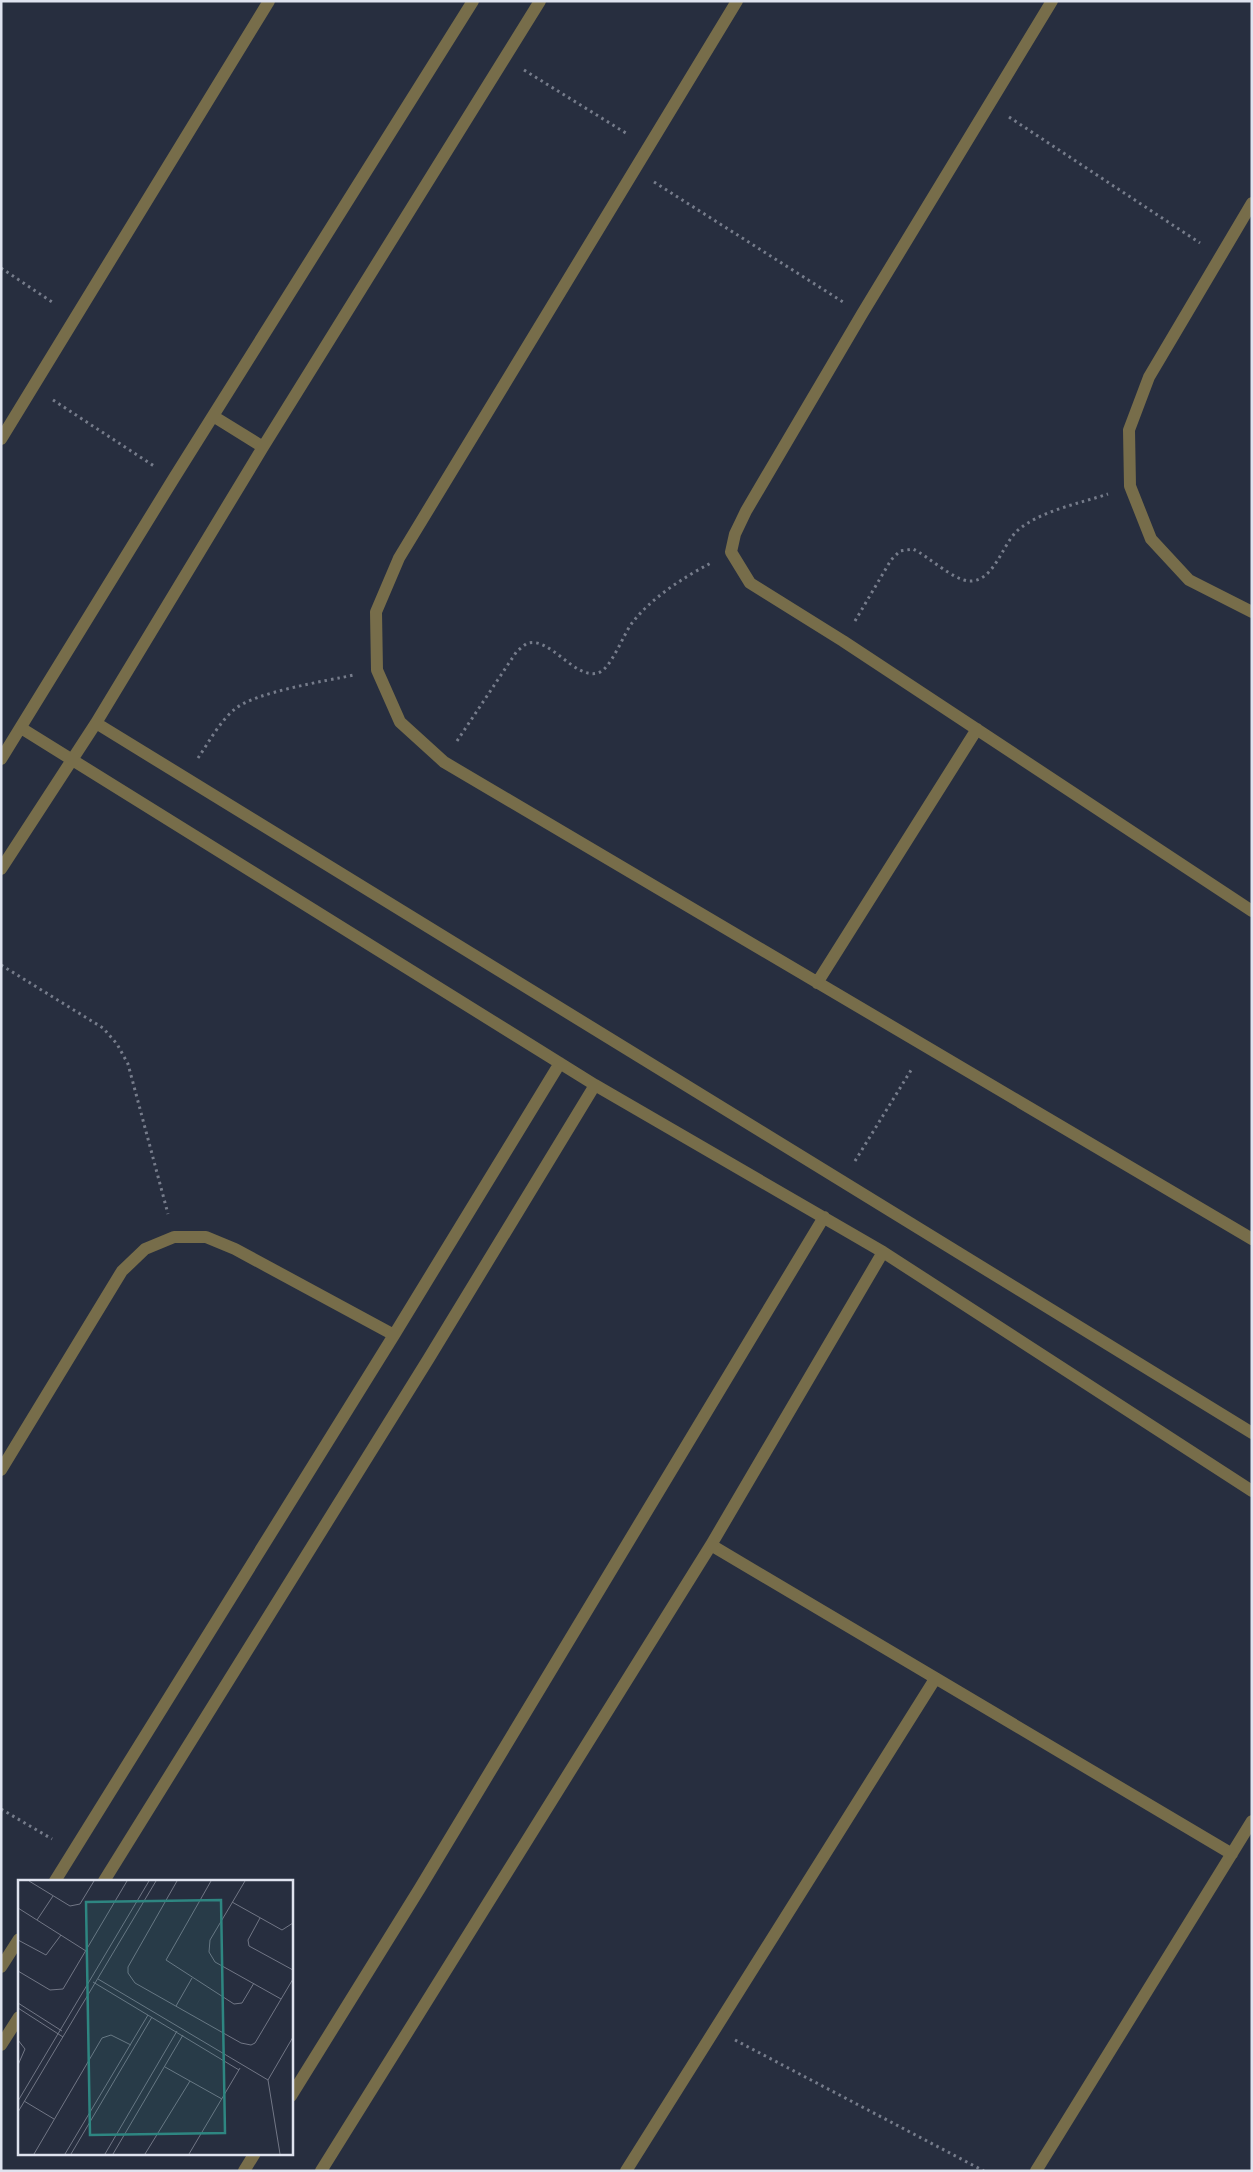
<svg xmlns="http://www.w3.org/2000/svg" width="1253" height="2172" font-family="'Alegreya Sans',sans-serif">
<rect width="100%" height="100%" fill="#272e3f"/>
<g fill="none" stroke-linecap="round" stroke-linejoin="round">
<path stroke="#767c8b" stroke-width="3" stroke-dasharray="2.5 4" stroke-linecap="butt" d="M524 70 629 135
M1009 117 1200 243
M654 182 843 302
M1 268 55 304
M53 400 154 466
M855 621 891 560 900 551 913 549C928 556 953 580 969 581 994 582 1002 545 1017 531 1039 511 1081 503 1108 494
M457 741 517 651C520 649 523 646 526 644 549 634 574 680 598 673 611 669 623 635 632 623 651 598 684 577 711 563
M198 758C209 742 220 721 235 709 255 692 326 681 354 675
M1 965 103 1028 117 1044 128 1064 168 1214
M855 1161 913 1067
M1 1809 52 1839
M735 2040 984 2171"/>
<path stroke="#776d4a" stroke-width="12" d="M737 1 399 558 376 612 377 670 400 722 444 762 1252 1239
M1052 1 862 314 746 511 735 534 731 552 750 583 843 641 1252 911
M1252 203 1149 377 1129 430 1130 486 1151 539 1189 580 1252 612
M213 416 263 447
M1 439 269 1
M96 723 1252 1433
M21 728 595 1085 883 1252 1252 1491
M1 759 174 478 473 1
M1 869 96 723 263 447 540 1
M817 983 977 729
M1 1470 122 1271 145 1249 174 1237H206L235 1249 394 1335
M711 1545 1232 1854
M55 1881 394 1335 560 1063
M104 1881 429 1358 595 1085
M1 1967 19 1939
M1 2045 19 2017
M291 2096 420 1888 824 1217
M244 2171 255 2153
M321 2171 711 1545 883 1252
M626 2171 935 1679
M1036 2171 1252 1821"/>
</g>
<g transform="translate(18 1880)">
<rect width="275" height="275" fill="#272e3f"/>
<path fill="none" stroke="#717685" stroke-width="1" d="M11 1 52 26 62 24 76 1M159 1 110 87V93L117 103 223 163 233 165 237 163 275 99M193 1 148 80 216 124 224 123 236 103M227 1 192 60 191 72 197 82 263 119M214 22 264 50 275 43M0 28 68 71M242 38 230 60 231 66 275 90M19 40 35 16M0 60 28 75 43 55M0 91 32 110 45 109 109 1M80 99 250 200M75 102 221 190M0 123 44 151M158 126 174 98M0 128 45 157M0 160 7 169 0 185M147 187 204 219M0 221 131 1M6 221 36 239M0 232 138 1M16 274 84 158 93 155 113 165M47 274 130 135M53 274 134 137M87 274 159 151M95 274 165 155M127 274 172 201M171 274 222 188M262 274 250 200 275 157"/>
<path fill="#2e8681" fill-opacity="0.15" stroke="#2e8681" stroke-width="2.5" d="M203 20 207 253 72 255 68 22Z"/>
<rect width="275" height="275" fill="none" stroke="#dfe3ef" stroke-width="2.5"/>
</g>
<rect width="1253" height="2172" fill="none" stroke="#dfe3ef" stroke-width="5"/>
</svg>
